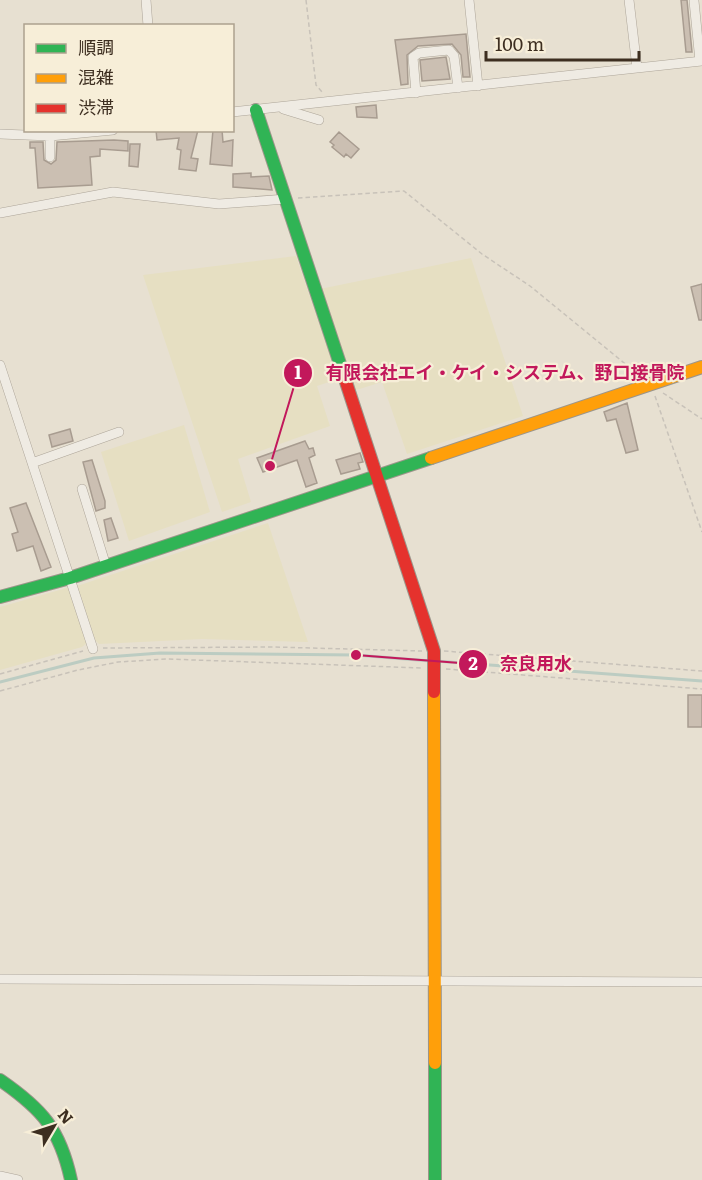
<svg xmlns="http://www.w3.org/2000/svg" width="702" height="1180" font-family="Literata,'Noto Sans JP',serif">
<rect width="100%" height="100%" fill="#e7e0d1"/>
<path fill="#e6dfc2" d="M296 256 338 379 317 386 330 426 238 459 251 502 222 512 143 275Z
M471 258 523 416 407 454 382 382 353 391 320 289Z
M184 425 210 512 129 541 101 452Z
M268 523 308 642 202 639 99 644 95 640 77 586Z
M70 587 87 643 82 647 0 670V607Z"/>
<g fill="none" stroke-linecap="round" stroke-linejoin="round">
<path stroke="#bcccc2" stroke-width="3" d="M436 661 702 681
M0 682 94 658 160 653 356 655 430 661"/>
</g>
<path fill="#cbbfb2" stroke="#a89c90" stroke-width="1.5" d="M681 0H687L692 52H686Z
M466 34 470 77H463L461 55 452 44 418 46 407 55 408 84 401 85 395 40Z
M446 57 450 79 422 81 420 60Z
M376 105 377 118 357 117 356 107Z
M156 130H198L191 158 198 159 196 171 179 169 181 150 177 149 179 138 157 140Z
M213 130H222L223 142 233 140 232 166 210 164Z
M339 132 359 149 351 158 346 154 344 157 332 147 334 145 330 142Z
M114 140 128 141V151L100 149V156L90 157 92 185 38 188 35 148H30V142H43L44 160 51 164 56 160 57 142Z
M130 144H140L138 167 129 166Z
M251 173V177L269 176 272 190 233 187V174Z
M702 284V320H699L691 287Z
M627 403 638 450 626 453 616 419 607 421 604 412Z
M70 429 73 441 52 447 49 435Z
M305 441 309 449 313 448 315 455 309 458 317 483 306 487 297 460 263 472 257 458Z
M360 453 363 462 358 463 360 469 341 474 336 460Z
M92 460 105 501V508L96 511 83 462Z
M26 503 51 567 41 571 33 546 17 551 12 534 18 532 10 508Z
M111 518 118 538 108 541 104 520Z
M688 695H702V727H688Z"/>
<g fill="none" stroke-linecap="round" stroke-linejoin="round">
<defs>
<path id="street" d="M146 0 148 26
M469 0 478 86
M629 0 637 68
M694 1 700 61
M416 93 413 57 419 53 449 50 454 56 458 88
M283 109 319 120
M232 112 702 61
M0 134 50 136 113 130
M50 136V157
M0 213 113 192 219 204 286 199
M0 365 93 649
M32 463 119 432
M82 489 106 566
M0 979 702 982
M0 1176 18 1180"/>
<path id="fast" d="M256 110 344 376
M0 597 70 578 431 458
M435 1063V1180
M0 1080C42 1109 60 1129 71 1180"/>
<path id="slow" d="M431 458 702 367
M434 692 435 1063"/>
<path id="jam" d="M344 376 434 651V692"/>
</defs>
<use href="#street" stroke="#ada599" stroke-width="10"/>
<use href="#fast" stroke="#9c958a" stroke-width="14"/>
<use href="#slow" stroke="#9c958a" stroke-width="14"/>
<use href="#jam" stroke="#9c958a" stroke-width="14"/>
<path stroke="#c8c2b9" stroke-width="1.5" stroke-dasharray="4.5 3" stroke-linecap="butt" d="M306 0 316 85 322 92
M298 198 404 191 482 254 530 286 640 376
M663 393 702 419
M655 396 702 532
M103 648 274 647 422 651
M444 651 702 671
M446 669 702 689
M0 674 83 651
M0 691 78 670 118 662 166 659 423 668"/>
<use href="#street" stroke="#efebe3" stroke-width="9"/>
<use href="#fast" stroke="#30b455" stroke-width="12"/>
<use href="#slow" stroke="#ff9f0a" stroke-width="12"/>
<use href="#jam" stroke="#e5322d" stroke-width="12"/>
</g>
<path fill="none" stroke="#c2185b" stroke-width="2" d="M270 466L298 373M356 655L473 664"/>
<g fill="#c2185b" stroke="#f7eed8" stroke-width="2">
<circle cx="270" cy="466" r="6"/>
<circle cx="356" cy="655" r="6"/>
<circle cx="298" cy="373" r="15"/>
<circle cx="473" cy="664" r="15"/>
</g>
<g font-size="18" text-anchor="middle" font-weight="bold" fill="#fff">
<text x="298" y="379">1</text>
<text x="473" y="670">2</text>
</g>
<g font-size="18" text-anchor="middle" font-weight="bold" fill="#c2185b" stroke="#f7eed8" stroke-width="4.5" stroke-linejoin="round" paint-order="stroke">
<text x="505" y="379">有限会社エイ・ケイ・システム、野口接骨院</text>
<text x="536" y="670">奈良用水</text>
</g>
<rect x="24" y="24" width="210" height="108" fill="#f7eed8" stroke="#ada18e" stroke-width="1.5"/>
<rect x="36" y="44" width="30" height="9" fill="#30b455" stroke="#ada18e" stroke-width="1.5"/>
<text x="78" y="54" font-size="18" fill="#3d2e20">順調</text>
<rect x="36" y="74" width="30" height="9" fill="#ff9f0a" stroke="#ada18e" stroke-width="1.5"/>
<text x="78" y="84" font-size="18" fill="#3d2e20">混雑</text>
<rect x="36" y="104" width="30" height="9" fill="#e5322d" stroke="#ada18e" stroke-width="1.5"/>
<text x="78" y="114" font-size="18" fill="#3d2e20">渋滞</text>
<g transform="translate(54 1126) rotate(51)" stroke="#f7eed8" stroke-width="4.5" paint-order="stroke">
<path d="M0-4.5L10 22L0 15L-10 22Z" fill="#3d2e20"/>
<text y="-9" font-size="16" font-weight="bold" text-anchor="middle" fill="#3d2e20">N</text>
</g>
<path d="M486 51v9h153v-9" fill="none" stroke="#3d2e20" stroke-width="3"/>
<text x="495" y="51" font-size="18" fill="#3d2e20" stroke="#f7eed8" stroke-width="4.5" paint-order="stroke">100 m</text>
</svg>
